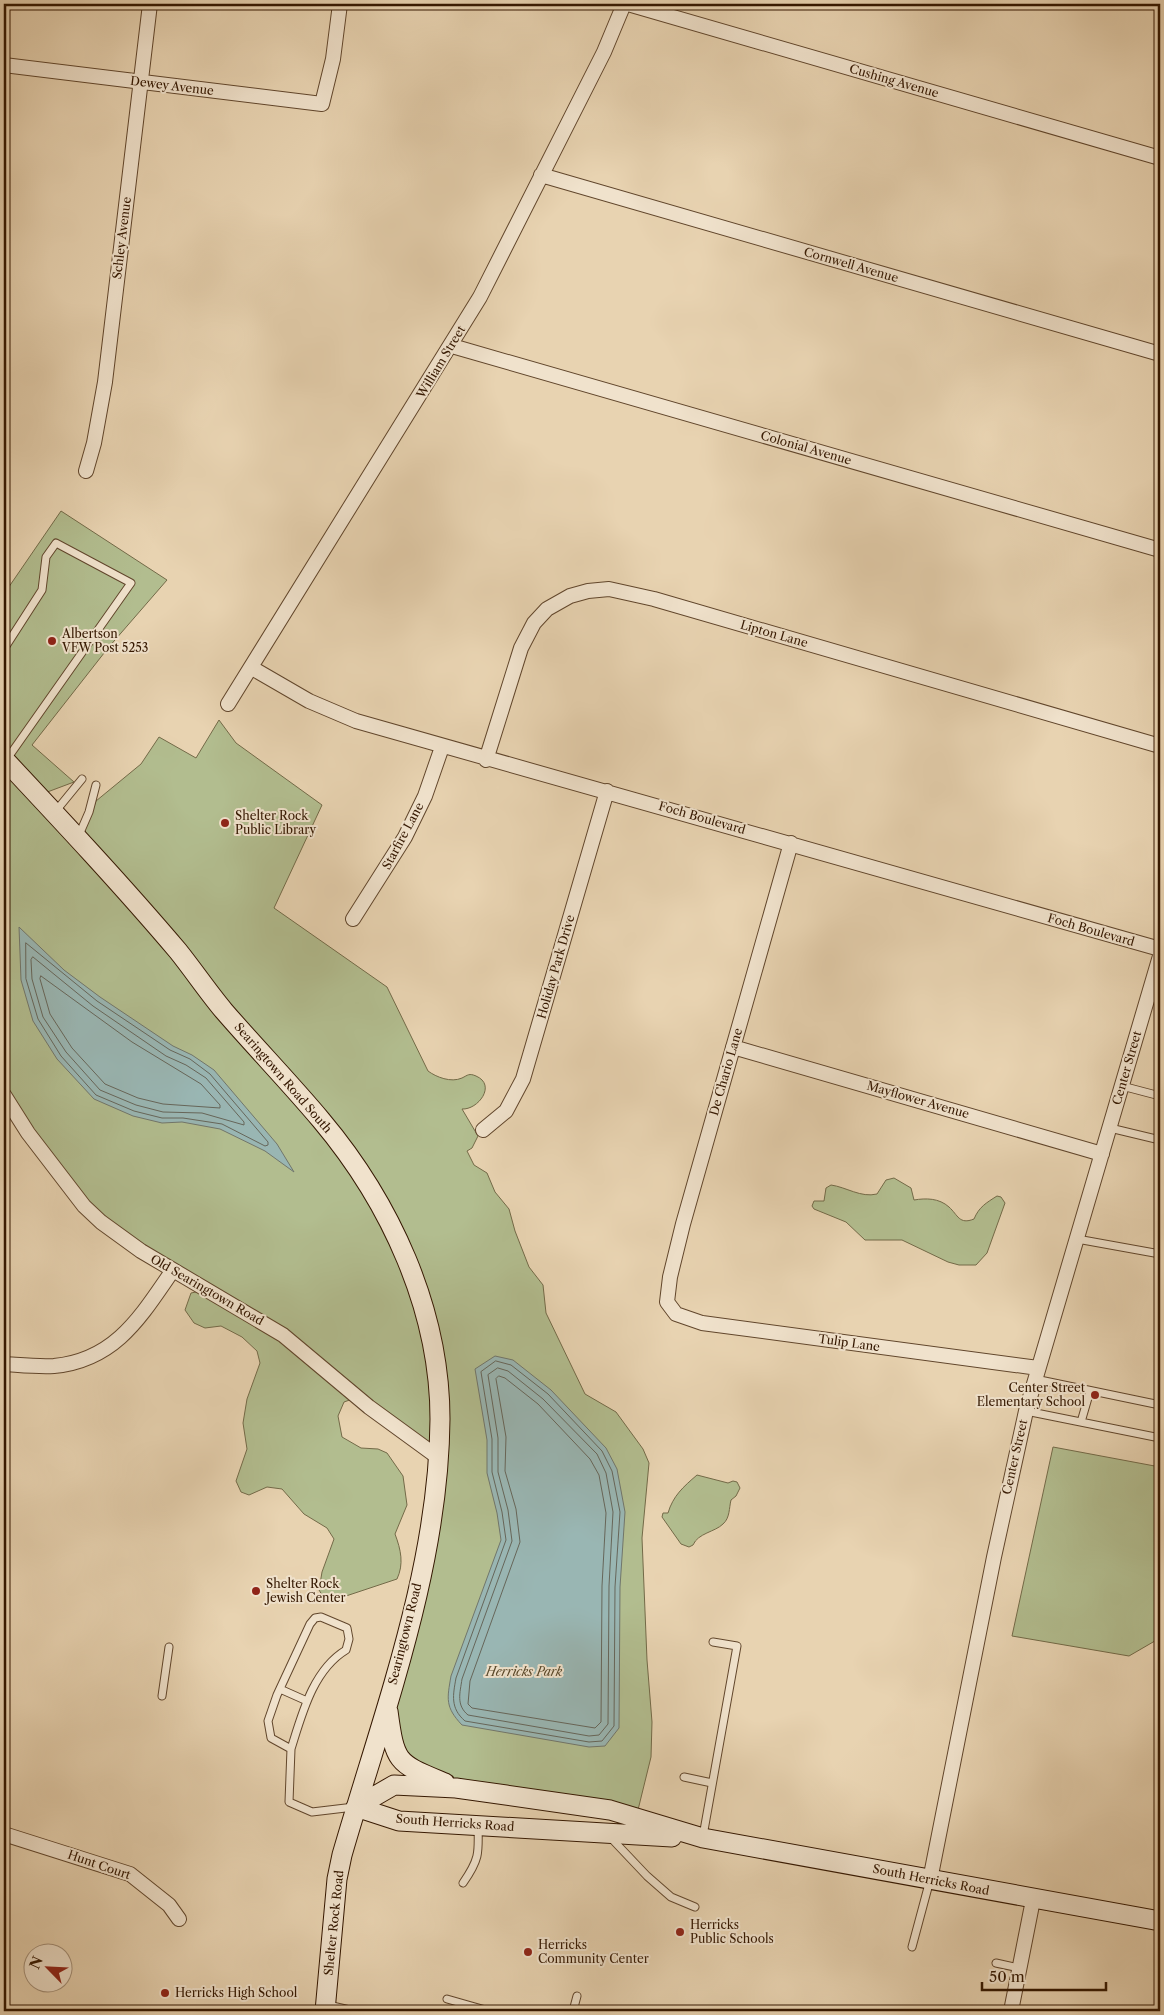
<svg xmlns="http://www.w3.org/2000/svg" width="1164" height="2015" font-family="'Libre Caslon Text',serif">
<rect width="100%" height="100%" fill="#e8d3b1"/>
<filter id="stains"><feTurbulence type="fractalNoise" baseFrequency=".004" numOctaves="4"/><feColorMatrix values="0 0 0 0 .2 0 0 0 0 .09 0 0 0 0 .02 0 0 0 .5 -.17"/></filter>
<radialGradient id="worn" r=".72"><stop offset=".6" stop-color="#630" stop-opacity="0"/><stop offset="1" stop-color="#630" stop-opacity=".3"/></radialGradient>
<path fill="#b2bd8f" stroke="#736a48" d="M61 511 167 580 108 648 32 745 74 782 42 794 83 835 96 801 141 764 159 737 196 758 219 720 236 743 322 805 274 908 387 987 428 1071C436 1077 451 1083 462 1078 468 1075 469 1073 476 1076 497 1085 478 1110 462 1109L478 1136 472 1148 467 1151 474 1165 487 1173 495 1192 509 1209 515 1231 529 1267 543 1285 546 1313 585 1394 616 1412 643 1449 649 1463 642 1538 647 1660 652 1722 651 1757 636 1818 456 1788 409 1768 387 1703 438 1458 358 1397 344 1402 338 1416 342 1437 361 1448 378 1449 387 1453 403 1476 407 1505 395 1534C401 1550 404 1564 397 1579L334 1600 324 1598 319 1590 322 1572 334 1539 327 1528 304 1514 282 1489 267 1487 249 1495 241 1492 236 1481 247 1449 243 1423 247 1399 260 1363 257 1351 242 1337 221 1326 205 1328 194 1323 185 1310 191 1293 206 1290 101 1222 4 1095V594Z
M894 1178 911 1188 914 1200C926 1198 939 1198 949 1207 958 1215 959 1225 974 1219 979 1207 986 1203 997 1196L1001 1197 1005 1203 987 1253 976 1265H959L948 1262 902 1240H865L846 1222 814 1209 812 1206 814 1201H824L826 1188 831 1185C846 1187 861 1198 877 1194L886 1180Z
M1053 1447 1160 1467V1638L1129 1656 1012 1636Z
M697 1475 728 1483 733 1481 737 1482 740 1488 736 1496 731 1500C729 1508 730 1518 723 1524 715 1532 698 1533 693 1545L689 1547 681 1544 662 1517 663 1513H668C673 1496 683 1487 697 1475Z"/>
<path fill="#99b6b3" stroke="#71766b" d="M19 927 64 970 100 997 173 1046 192 1055 214 1070 277 1144 294 1172 265 1151 220 1129 182 1122 162 1123 133 1116 94 1099 57 1059 33 1021 21 980Z
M495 1356 513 1360 551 1390 606 1448 617 1469 625 1512 620 1587 619 1728 605 1746 589 1747 462 1725C445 1707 447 1699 451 1676L501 1540 497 1513 487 1473V1440L475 1369Z"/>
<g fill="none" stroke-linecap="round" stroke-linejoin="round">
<path stroke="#66665a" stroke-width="1" d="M26 943 97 1001 170 1050 190 1059 210 1074 268 1142V1145L265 1146 222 1124 183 1118H162L134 1111 96 1095 61 1056 38 1019 26 979Z
M33 957 93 1006 166 1056 186 1065 206 1078 244 1122V1125L202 1113 163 1112 136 1105 100 1090 66 1052 43 1017 32 979 31 960Z
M41 976 132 1042 201 1084 220 1105V1108L163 1104 138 1098 105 1084 72 1048 50 1014 40 979Z
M496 1361 511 1365 548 1394 602 1451 612 1471 620 1512 615 1587 614 1726 602 1741 589 1742 465 1721C450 1708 453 1695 456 1678L506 1540 502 1512 492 1472V1439L481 1372Z
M498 1368 508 1371 543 1399 597 1454 606 1473 613 1512 609 1586 608 1724 599 1735 589 1736 468 1715C456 1705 460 1693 462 1679L512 1541 508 1510 498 1472V1438L488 1375Z
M499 1376 505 1378 538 1404 590 1459 599 1475 606 1513 602 1586 601 1722 595 1728 472 1708 468 1704 470 1681 520 1542 516 1509 505 1471 506 1437 496 1379Z"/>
<defs>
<path id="lane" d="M4 649 42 590 46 557 56 543 131 583 7 759
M55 812 82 779
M79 835 89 812 96 785
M1122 1086 1160 1096
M1110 1128 1160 1140
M1077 1239 1160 1254
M1035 1379 1160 1405
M1026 1411 1160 1438
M1081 1422 1090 1391
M280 1689 307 1701
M162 1696 169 1647
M291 1749C302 1714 313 1670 346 1650L349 1639 347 1628 321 1617 315 1618 310 1624 277 1695 268 1721 271 1738 291 1749 289 1802 312 1812 354 1807
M684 1777 712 1783
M703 1836 737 1646 713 1642
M611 1838 647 1876 671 1897 695 1907
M463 1883C479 1860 479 1854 478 1826
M912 1947 930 1880
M996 1963 1019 1968
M447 1999 489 2011
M328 2005 354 2011
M573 2011 577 1996"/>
<path id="street" d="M628 4 1160 158
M4 65 322 104 333 59 340 4
M541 175 1160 354
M452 346 1160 550
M86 471 94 443 105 382 150 4
M252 668 309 701 356 721 1160 949
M228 704 480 297 604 52 624 4
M486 760 521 648 534 623 547 609 570 596 588 591 609 589 654 599 1160 746
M791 843 683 1224 670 1277 667 1302 676 1314 702 1323 1038 1368
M353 919 405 837 425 796 442 747
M733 1047 1102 1154
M4 1095 28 1133 84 1206 101 1222 141 1251 283 1335 369 1407 439 1458
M483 1130 506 1111 523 1079 607 791
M4 1364C20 1365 38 1367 54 1366 116 1360 141 1316 173 1270
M4 1834 130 1874 169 1905 179 1919
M930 1880 994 1557 1026 1411 1160 956
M1011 2011 1033 1900"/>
<path id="secondary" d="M4 759C63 822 122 885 178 951 194 971 208 992 224 1011 256 1048 290 1083 321 1120 390 1202 440 1309 440 1419 439 1568 383 1713 342 1855L337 1879 325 2011
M388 1711C395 1764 397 1763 445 1783
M356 1807 394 1785 456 1788 506 1795 610 1810 703 1838 1160 1921
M356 1807 399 1821 672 1837"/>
</defs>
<use href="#lane" stroke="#61462c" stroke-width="9"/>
<use href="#street" stroke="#61462c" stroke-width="16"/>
<use href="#secondary" stroke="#341700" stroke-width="21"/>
<use href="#lane" stroke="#f0e2cc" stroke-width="7"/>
<use href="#street" stroke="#f0e2cc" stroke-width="14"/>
<use href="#secondary" stroke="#f0e2cc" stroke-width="19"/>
</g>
<g fill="#8f2418" stroke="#f0e2cc" stroke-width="2">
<circle cx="52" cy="641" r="5"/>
<circle cx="225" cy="823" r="5"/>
<circle cx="1095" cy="1395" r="5"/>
<circle cx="256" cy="1591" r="5"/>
<circle cx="680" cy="1932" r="5"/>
<circle cx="528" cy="1952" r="5"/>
<circle cx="165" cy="1993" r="5"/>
</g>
<g text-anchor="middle" stroke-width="4" stroke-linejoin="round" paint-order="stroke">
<g font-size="12" fill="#341700" stroke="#f0e2cc">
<text transform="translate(894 81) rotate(16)" y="4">Cushing Avenue</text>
<text transform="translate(172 86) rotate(7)" y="4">Dewey Avenue</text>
<text transform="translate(122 238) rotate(-83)" y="4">Schley Avenue</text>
<text transform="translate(851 265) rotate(16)" y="4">Cornwell Avenue</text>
<text transform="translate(441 362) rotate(-59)" y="4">William Street</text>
<text transform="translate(806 448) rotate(16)" y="4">Colonial Avenue</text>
<text transform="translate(774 634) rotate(16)" y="4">Lipton Lane</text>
<text transform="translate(702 818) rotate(16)" y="4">Foch Boulevard</text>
<text transform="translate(403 836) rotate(-62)" y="4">Starfire Lane</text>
<text transform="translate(1091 930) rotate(16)" y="4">Foch Boulevard</text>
<text transform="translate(556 967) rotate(-74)" y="4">Holiday Park Drive</text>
<text transform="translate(1127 1068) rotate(-74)" y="4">Center Street</text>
<text transform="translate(726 1072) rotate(-74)" y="4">De Chario Lane</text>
<text transform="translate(283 1078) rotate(49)" y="4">Searingtown Road South</text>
<text transform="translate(918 1100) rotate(16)" y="4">Mayflower Avenue</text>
<text transform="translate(207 1290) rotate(30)" y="4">Old Searingtown Road</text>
<text transform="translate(849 1343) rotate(8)" y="4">Tulip Lane</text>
<text transform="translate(1015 1457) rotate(-77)" y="4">Center Street</text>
<text transform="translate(405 1634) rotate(-76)" y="4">Searingtown Road</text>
<text transform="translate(455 1823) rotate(4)" y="4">South Herricks Road</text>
<text transform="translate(99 1865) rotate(19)" y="4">Hunt Court</text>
<text transform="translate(931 1880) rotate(11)" y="4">South Herricks Road</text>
<text transform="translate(334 1923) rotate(-84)" y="4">Shelter Rock Road</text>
</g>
<g font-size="12" fill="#341700" stroke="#f0e2cc" text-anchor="start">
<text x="62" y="638">Albertson<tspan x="62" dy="14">VFW Post 5253</tspan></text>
<text x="235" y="820">Shelter Rock<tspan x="235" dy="14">Public Library</tspan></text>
<text x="1085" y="1392" text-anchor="end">Center Street<tspan x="1085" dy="14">Elementary School</tspan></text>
<text x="266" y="1588">Shelter Rock<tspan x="266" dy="14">Jewish Center</tspan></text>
<text x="690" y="1929">Herricks<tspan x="690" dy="14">Public Schools</tspan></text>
<text x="538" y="1949">Herricks<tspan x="538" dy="14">Community Center</tspan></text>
<text x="175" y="1997">Herricks High School</text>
</g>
<g font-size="12" font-style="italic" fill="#5a492b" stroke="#f0e2cc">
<text x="524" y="1676">Herricks Park</text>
</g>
</g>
<rect width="1164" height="2015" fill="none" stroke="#e8d3b1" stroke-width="20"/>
<rect x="5" y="5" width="1154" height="2005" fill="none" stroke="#341700" stroke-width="2.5"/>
<rect x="10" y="10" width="1144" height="1995" fill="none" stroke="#341700"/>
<g transform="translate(48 1968) rotate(294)"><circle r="24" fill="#f0e2cc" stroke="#a5917a"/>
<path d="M0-4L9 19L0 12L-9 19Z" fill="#8f2418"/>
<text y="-8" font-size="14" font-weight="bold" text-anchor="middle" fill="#341700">N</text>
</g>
<path d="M982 1982v8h124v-8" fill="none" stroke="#341700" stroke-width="2.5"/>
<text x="989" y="1982" font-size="15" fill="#341700" stroke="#f0e2cc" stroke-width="4" paint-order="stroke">50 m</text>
<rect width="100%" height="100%" filter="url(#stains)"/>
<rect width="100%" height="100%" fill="url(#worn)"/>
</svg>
